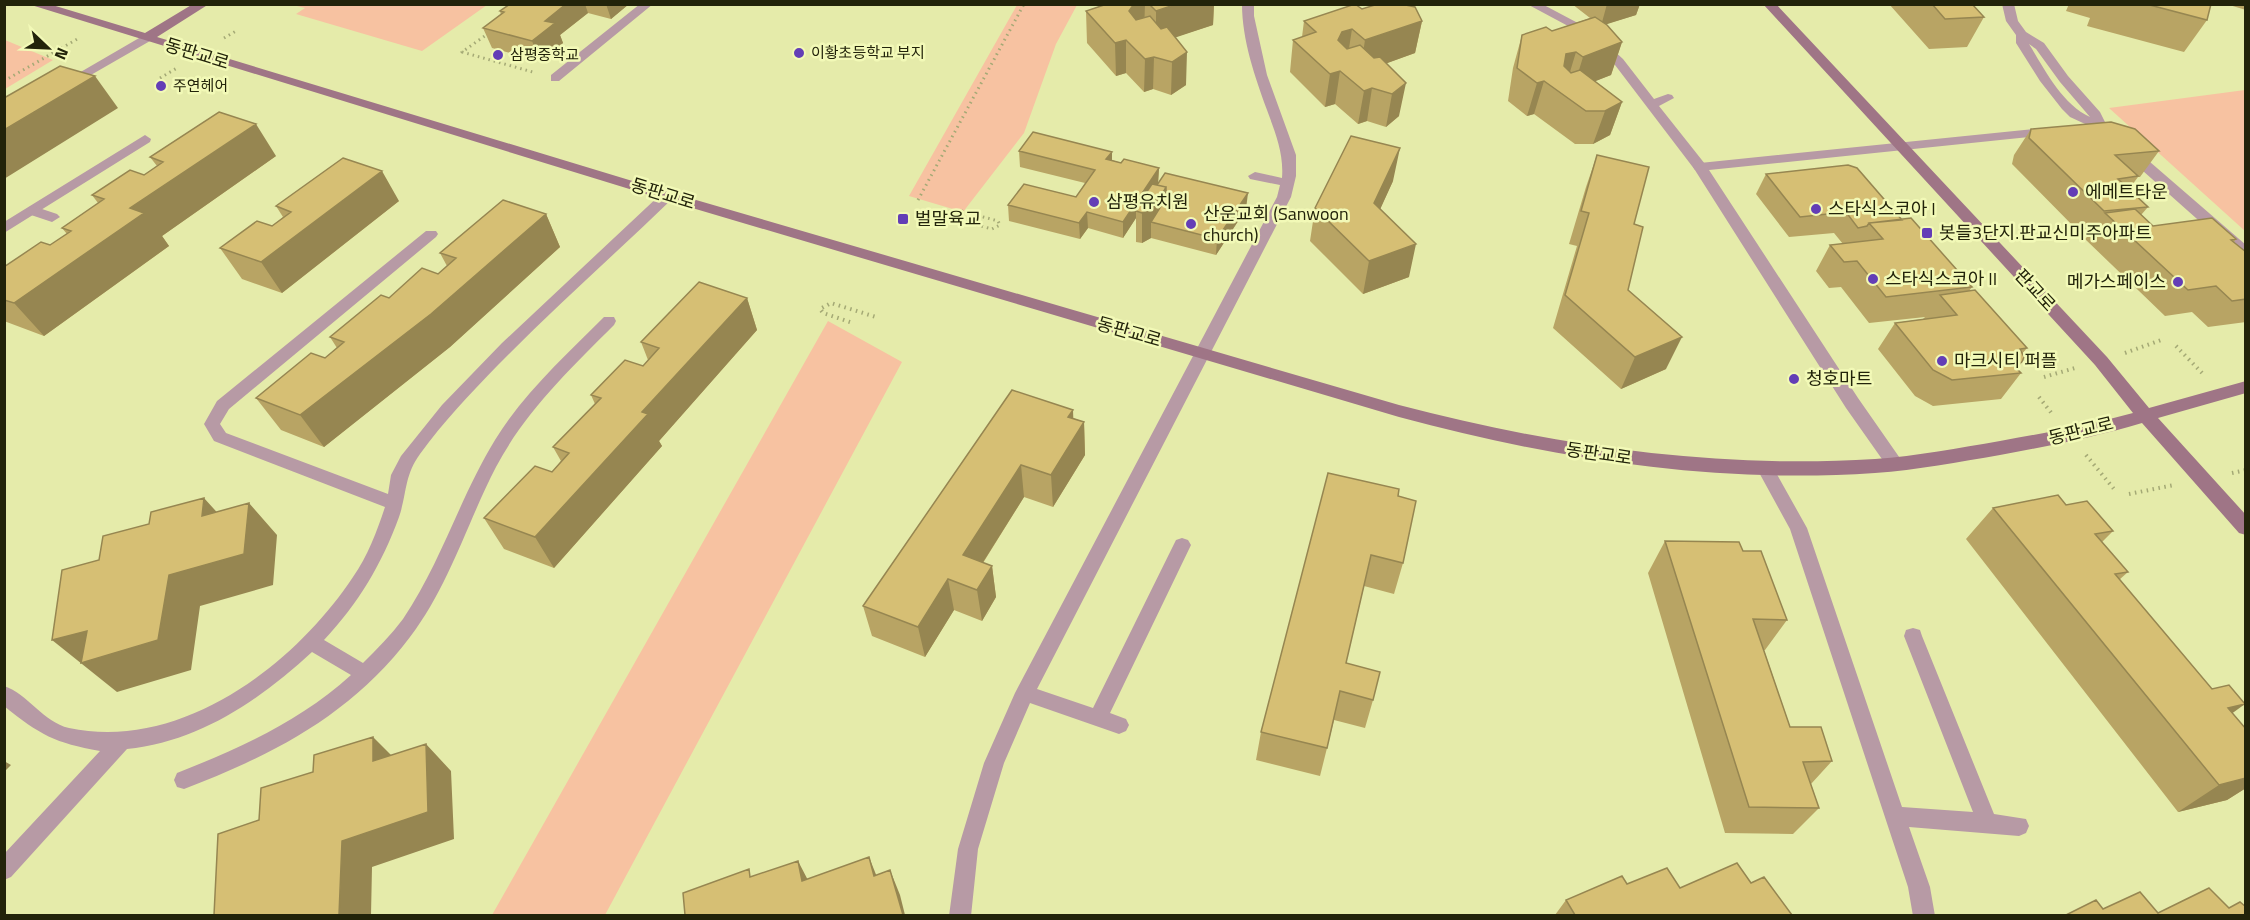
<svg xmlns="http://www.w3.org/2000/svg" width="2250" height="920" font-family="'Titillium Web','Noto Sans KR',sans-serif">
<rect width="100%" height="100%" fill="#e5ebaa"/>
<path fill="#f7c2a1" d="M293 5H487L422 51 296 14 305 8Z
M1017 5H1077L1056 44 1024 133 963 212 909 196Z
M5 40 53 60 5 89Z
M2245 90V231L2109 108Z
M828 321 902 362 605 915H492Z"/>
<g fill="none" stroke-linecap="round" stroke-linejoin="round">
<path stroke="#a4a975" stroke-width="3" stroke-dasharray="1.5 4" stroke-linecap="butt" d="M489 33 462 52 536 73
M224 38 236 31
M160 78 177 68
M4 81 79 38
M918 200 1024 4
M955 219 992 229 1000 225 998 221 958 210"/>
<path stroke="#a4a975" stroke-width="4" stroke-dasharray="1.5 4.5" stroke-linecap="butt" d="M850 322 823 313 820 309 831 303 876 317
M2176 346 2204 375
M2125 353 2161 340
M2044 377 2075 368
M2039 397 2053 415
M2086 455 2114 489
M2232 473 2246 470
M2129 494 2174 485"/>
<path fill="#b79aa5" fill-rule="evenodd" d="M640 4H653L559 81H551V75Z
M1242 4H1254V16L1267 75 1296 155V176L1291 197 1037 689 1093 708 1176 540 1182 538 1188 540 1191 545 1110 713 1126 719 1129 725 1126 731 1119 734 1030 703 1004 763 978 849 971 916H949L958 849 984 763 1015 693 1277 197 1280 185 1250 179 1248 176 1255 172 1282 178C1284 153 1275 132 1267 110 1255 77 1242 40 1242 4Z
M1527 4H1542L1591 30 1623 59 1654 99 1668 94 1672 95 1674 98 1659 106 1705 164 1707 167 1705 170H1695L1615 65 1599 49 1583 34Z
M2002 4H2014L2018 21 2026 32 2044 43 2068 76 2100 112 2107 126 2106 129H2096L2070 117 2062 109 2040 81 2016 43V35L2006 21ZM2029 44 2036 49 2060 82 2090 117C2062 104 2045 70 2029 44Z
M146 34 152 38 150 41 70 87H62L60 84Z
M145 135 151 139 150 142 4 233V222Z
M667 192 672 193 674 196 672 199C614 255 554 308 498 365 471 393 443 422 420 454 404 476 407 494 399 517 382 564 358 604 324 640L363 663C377 649 391 635 403 619 441 563 460 497 495 440 524 393 565 356 604 317H614L616 321 614 325C570 369 525 412 496 467 467 523 449 586 410 637 351 715 273 755 184 789L177 787 174 780 177 773C240 748 299 722 351 675L312 652C260 700 199 742 127 749L11 877 4 880V854L100 751C55 743 40 735 4 706V686C28 694 43 722 69 728 180 752 294 666 353 577 368 556 377 531 385 507L214 441 204 424 217 401 426 231H436L438 234 436 237 229 409 220 424 226 433 388 494 391 475 401 456 442 405 502 343 662 193Z
M1764 461 1770 462 1807 528 1902 807 1973 812 1904 636 1906 630 1913 628 1920 630 1922 636 1994 814 2026 819 2029 826 2026 833 2019 836 1909 827 1930 887 1935 916H1913L1908 887 1790 529 1756 467 1758 462Z"/>
<path fill="#b79aa5" fill-rule="evenodd" d="M2053 127 2060 131 2058 134 1709 170 1858 398 1904 464 1901 469 1895 471 1889 469 1846 408 1693 167 1700 163Z
M2130 148 2135 149 2246 245V259L2241 258 2125 155 2123 152Z
M33 206 57 214 60 217 52 222 28 214 26 211 28 208Z"/>
<path fill="#9f7586" fill-rule="evenodd" d="M28 4H49L145 33 193 4H209L157 37 672 193 1399 405C1555 446 1713 469 1875 459 1917 456 1959 448 2000 441 2045 433 2089 425 2133 413L2095 365 1763 4H1776L2107 357 2149 408 2246 381V393L2158 418 2246 515V535L2239 533 2142 423C2095 437 2049 446 2000 455 1959 462 1917 470 1875 473 1713 484 1555 459 1399 417L662 199Z"/>
</g>
<path fill="#b8a464" d="M510 4H629L611 19 588 13 560 35 563 43 540 61 492 48 483 28 501 15 500 11Z
M1100 4H1214L1213 25 1175 37 1186 85 1171 95 1153 89 1144 92 1126 73 1116 76 1087 43 1086 11 1100 6Z
M1572 4H1640L1636 15 1606 24 1622 42 1611 75 1595 81 1622 102 1610 135 1593 144H1575L1534 114 1527 116 1508 101 1513 68 1522 35 1552 31 1590 18Z
M1889 4H1972L1984 17 1967 47 1929 49Z
M2069 4H2211L2207 20 2184 52 2087 26 2090 18 2066 11Z
M2226 4H2246V10Z
M1362 9 1422 21 1415 53 1387 63 1399 116 1386 127 1367 121 1358 124 1335 104 1325 107 1290 72 1293 40 1302 37 1304 21Z
M2031 129 2159 151 2140 177H2138L2129 189 2148 207 2141 215 2153 226 2236 239 2234 242 2246 252V322L2208 327 2192 312 2165 316 2085 239 2087 237H2084L2012 164 2014 155Z
M1019 151 1112 160 1121 163 1159 168 1158 183 1246 209 1216 255 1151 238 1142 243 1136 242V218L1123 238 1088 228 1080 239 1009 221 1008 205 1076 197 1085 183 1020 167Z
M1597 155 1634 224 1628 290 1666 369 1621 389 1553 328 1577 246 1569 244 1586 187Z
M276 156 162 236 169 246 44 336 4 321V267L50 245 67 234 62 228 98 203 92 195 144 175 157 166 150 157Z
M1766 174 1902 220 1972 287 1969 291 2027 348 2022 354V362L2017 369 2021 373 2001 399 1933 406 1915 396 1878 349 1895 323 1923 319 1925 317 1869 323 1841 287 1829 288 1816 271 1830 245 1843 244 1834 233 1789 237 1756 194Z
M1393 181 1380 209 1409 277 1363 294 1310 241 1315 208Z
M399 201 282 293 242 279 220 248 272 226 283 217 276 206Z
M546 214 560 247 450 347 324 447 281 430 256 398 325 358 337 348 330 337 389 298 438 274 447 266 440 253Z
M747 298 757 330 659 441 662 446 554 568 504 549 484 518 552 472 561 461 553 447 595 404 591 395 643 366 648 360 641 342Z
M1073 410V418L1084 422 1085 455 1053 507 1024 497 983 563 992 566 996 597 982 621 954 610 925 657 872 636 863 606Z
M1398 496 1403 563 1394 594 1364 586 1346 663 1373 700 1365 728 1334 720 1320 776 1256 760 1261 732Z
M2066 505 2113 531 2102 542 2128 572 2119 580 2246 729V788L2227 800 2178 812 1966 539 1993 508Z
M1665 541 1743 551 1787 620 1765 650H1764L1790 727 1832 761 1811 784 1819 808 1793 834 1725 833 1648 573Z
M1751 883 1792 915H1555L1566 900 1627 884 1680 888Z"/>
<path fill="#968651" d="M566 4H585L588 13 560 35 563 43 540 61 532 41 545 21Z
M606 4H629L611 19Z
M1134 4H1145L1144 33 1129 11Z
M1177 4H1214L1213 25 1156 44V11Z
M1607 4H1640L1636 15 1601 26Z
M1422 21 1415 53 1360 73 1365 40Z
M1352 29 1347 61 1340 71 1335 104 1325 107 1330 74 1338 40 1342 32Z
M1126 40V73L1116 76 1115 43Z
M1622 42 1611 75 1573 90 1583 57Z
M1187 52 1186 85 1171 95 1172 62Z
M1576 52 1566 85 1556 87 1566 54Z
M1154 57 1153 89 1144 92 1145 59Z
M95 76 118 108 4 179V130Z
M1544 81 1534 114 1527 116 1537 83Z
M1406 83 1399 116 1386 127 1392 94Z
M1372 88 1367 121 1358 124 1364 91Z
M1622 102 1610 135 1593 144 1605 111Z
M256 124 276 156 162 236 169 246 44 336 14 303 130 208Z
M1400 148 1393 181 1368 236 1374 203Z
M1112 152V168L1106 159Z
M1159 168 1158 184 1136 211V218L1123 238V222Z
M382 171 399 201 282 293 261 262Z
M1166 187V214L1156 224 1157 203Z
M1248 193 1246 209 1216 255 1217 239Z
M1157 199 1156 224 1151 222V238L1142 243V213Z
M1087 212 1088 228 1080 239 1079 223Z
M546 214 560 247 450 347 324 447 300 415Z
M1416 244 1409 277 1363 294 1369 261Z
M747 298 757 330 659 441 662 446 554 568 535 537 642 412Z
M1682 337 1666 369 1621 389 1635 357Z
M2022 362 2013 374 2014 366Z
M1073 410 1074 438 1084 422 1085 455 1053 507 1051 475 1068 417Z
M1021 465 1024 497 968 586 963 555Z
M204 498 233 530 202 516Z
M249 503 277 535 273 585 200 606 191 670 117 692 52 640 169 575Z
M992 566 996 597 982 621 977 590Z
M948 579 954 610 925 657 918 627Z
M2245 704 2205 733 2228 708Z
M373 737 401 765 373 761Z
M426 744 451 771 454 839 372 867 371 915H339L342 841Z
M4 761 11 765 4 772Z
M2246 778V788L2227 800 2178 812 2219 785Z
M869 857 879 882 874 876Z
M798 861 811 886 802 881Z
M890 870 900 895 905 915H903Z"/>
<path fill="#d6bf74" stroke="#968651" stroke-width="1.5" d="M510 4H566L545 21 555 23 532 41 483 28 504 12 500 11Z
M1107 4H1134L1129 11 1136 20 1150 16 1161 29 1167 27 1187 52 1172 62 1154 57 1145 59 1126 40 1115 43 1086 11Z
M1149 4H1177L1156 11Z
M1355 4 1362 9 1378 4H1401L1415 7 1422 21 1365 40 1352 29 1342 32 1338 40 1347 49 1360 45 1374 58 1380 57 1406 83 1392 94 1372 88 1364 91 1340 71 1330 74 1293 40 1316 32 1304 21Z
M1932 4H1972L1984 17 1945 19Z
M2146 4H2211L2207 20Z
M1595 17 1607 25 1622 42 1583 57 1576 52 1566 54 1564 66 1571 73 1580 70 1622 102 1605 111H1586L1544 81 1537 83 1517 68 1522 35 1546 27 1552 31Z
M60 66 95 76 4 130V98Z
M219 112 256 124 130 208 144 213 14 303 4 300V267L41 242 50 245 71 231 62 228 104 199 92 195 130 170 144 175 163 162 150 157Z
M2111 122 2135 129 2159 151 2115 155 2138 176 2118 179 2148 207 2104 211 2029 138 2031 129Z
M1033 132 1112 152 1106 159 1121 163 1124 159 1159 168 1123 222 1087 212 1079 223 1008 205 1024 184 1076 197 1095 170 1019 151Z
M1351 136 1400 148 1374 203 1416 244 1369 261 1315 208Z
M1597 155 1649 167 1634 224 1643 227 1628 290 1682 337 1635 357 1565 295 1589 213 1581 211Z
M343 158 382 171 261 262 220 248 257 221 272 226 291 212 276 206Z
M1848 165 1857 168 1902 220 1869 223 1867 226 1858 228 1846 212 1800 217 1766 174Z
M1165 173 1248 193 1217 239 1151 222 1166 198V187L1157 185Z
M1152 184 1166 187 1157 203V199L1144 196Z
M1142 195 1157 199 1152 208 1142 213 1136 211 1137 204Z
M503 200 546 214 431 314 300 415 256 398 311 353 325 358 344 342 330 337 381 295 389 298 422 268 438 274 456 258 440 253Z
M2135 209 2153 226 2212 218 2236 239 2231 240 2246 252V299L2232 301 2216 286 2188 290 2105 213Z
M1911 218 1972 287 1886 297 1857 261 1844 262 1830 245 1883 239 1869 223Z
M699 282 747 298 642 412 648 414 535 537 484 518 535 466 552 472 569 453 553 447 601 398 591 395 625 360 643 366 659 348 641 342Z
M1975 290 2027 348 2020 349 2024 357 2022 362 2014 366 2021 373 1952 380 1933 370 1895 323 1957 315 1940 295Z
M1012 390 1073 410 1068 417 1084 422 1051 475 1021 465 963 555 992 566 977 590 948 579 918 627 863 606Z
M1328 473 1399 489 1398 496 1416 501 1403 563 1371 555 1346 663 1380 672 1373 700 1340 691 1327 748 1261 732Z
M2058 495 2066 505 2087 501 2113 531 2095 534 2128 572 2115 574 2212 689 2229 685 2245 704 2228 708 2246 729V778L2219 785 1993 508Z
M204 498 202 516 249 503 244 554 169 575 158 640 81 663 87 631 52 640 62 570 99 560 103 536 149 524 151 512Z
M1665 541 1739 542 1743 551H1761L1787 620 1753 619 1790 727H1821L1832 761 1803 762 1819 808 1749 807Z
M373 737V761L426 744 428 812 342 841 339 915H214L218 834 259 820 261 788 313 772 314 755Z
M869 857 874 876 890 870 903 915H685L683 893 749 869 750 877 798 861 802 881Z
M1737 863 1751 883 1764 877 1792 915H1575L1566 900 1622 876 1627 884 1667 868 1680 888Z
M2209 888 2229 908 2240 902 2246 907V915H2066L2096 900 2103 909 2140 892 2158 913Z"/>
<g fill="#633eb6" stroke="#f2f9b7" stroke-width="2">
<circle cx="799" cy="53" r="6"/>
<circle cx="498" cy="55" r="6"/>
<circle cx="161" cy="86" r="6"/>
<circle cx="2073" cy="192" r="6"/>
<circle cx="1094" cy="202" r="6"/>
<circle cx="1816" cy="209" r="6"/>
<rect x="897" y="213" width="12" height="12" rx="3"/>
<circle cx="1191" cy="224" r="6"/>
<rect x="1921" y="227" width="12" height="12" rx="3"/>
<circle cx="1873" cy="279" r="6"/>
<circle cx="2178" cy="282" r="6"/>
<circle cx="1942" cy="361" r="6"/>
<circle cx="1794" cy="379" r="6"/>
</g>
<g text-anchor="middle" stroke-width="5" stroke-linejoin="round" paint-order="stroke">
<g font-size="15" fill="#22230a" stroke="#f2f9b7" text-anchor="start">
<text x="811" y="58">이황초등학교 부지</text>
<text x="510" y="60">삼평중학교</text>
<text x="173" y="91">주연헤어</text>
</g>
<g font-size="18" fill="#22230a" stroke="#f2f9b7">
<text transform="translate(197 54) rotate(17)" y="6">동판교로</text>
<text transform="translate(663 194) rotate(17)" y="6">동판교로</text>
<text transform="translate(2035 290) rotate(47)" y="6">판교로</text>
<text transform="translate(1129 332) rotate(16)" y="6">동판교로</text>
<text transform="translate(2081 431) rotate(-14)" y="6">동판교로</text>
<text transform="translate(1599 454) rotate(8)" y="6">동판교로</text>
</g>
<g font-size="18" fill="#22230a" stroke="#f2f9b7" text-anchor="start">
<text x="2085" y="198">에메트타운</text>
<text x="1106" y="208">삼평유치원</text>
<text x="1828" y="215">스타식스코아 I</text>
<text x="1203" y="220">산운교회 (Sanwoon<tspan x="1203" dy="21">church)</tspan></text>
<text x="915" y="225">벌말육교</text>
<text x="1939" y="239">봇들3단지.판교신미주아파트</text>
<text x="1885" y="285">스타식스코아 II</text>
<text x="2166" y="288" text-anchor="end">메가스페이스</text>
<text x="1954" y="367">마크시티 퍼플</text>
<text x="1806" y="385">청호마트</text>
</g>
</g>
<rect width="2250" height="920" fill="none" stroke="#22230a" stroke-width="12"/>
<g transform="translate(48 48) rotate(113)" stroke="#f2f9b7" stroke-width="4.5" paint-order="stroke">
<path d="M0-4.5L10 22L0 15L-10 22Z" fill="#22230a"/>
<text y="-9" font-size="16" font-weight="bold" text-anchor="middle" fill="#22230a">N</text>
</g>
</svg>
